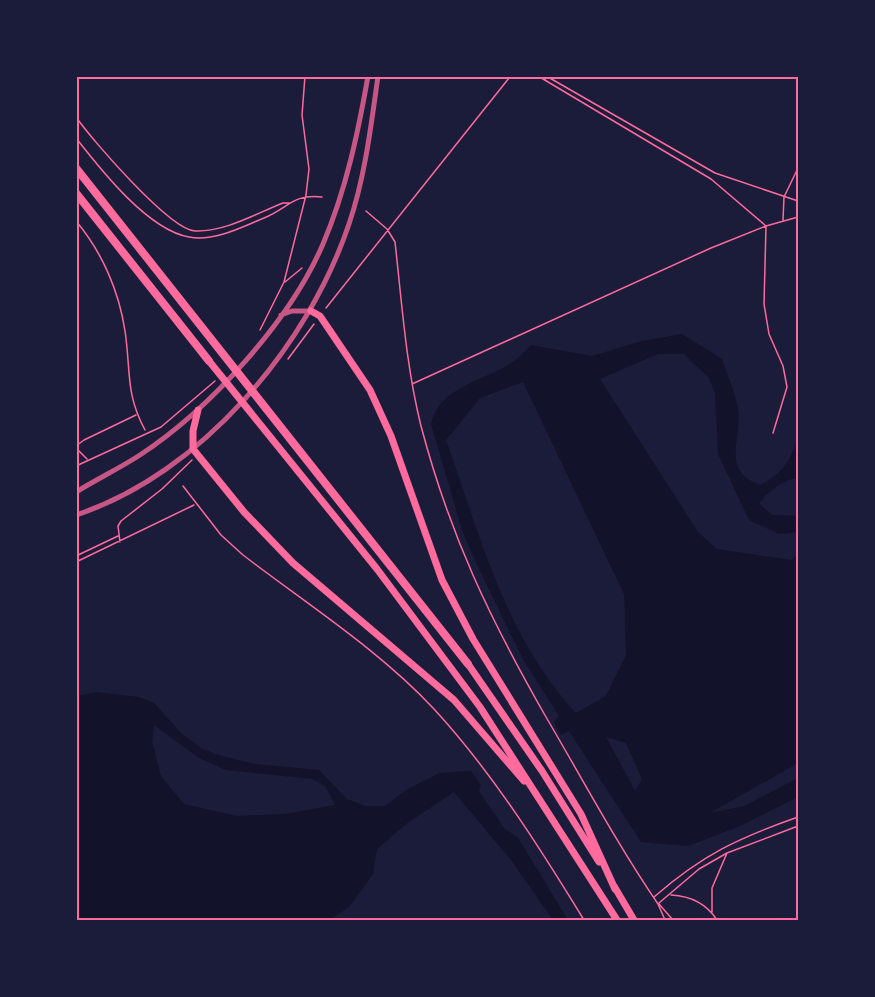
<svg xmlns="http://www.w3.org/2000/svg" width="875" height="997" font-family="Raleway,sans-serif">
<rect width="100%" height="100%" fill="#1b1b3a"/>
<path fill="#12122b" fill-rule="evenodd" d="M682 334 722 359C727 375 735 392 738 409 743 438 719 471 761 485 784 472 789 462 798 439V478C783 479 769 491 759 503L772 515 798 516V532L779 534 749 520 718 454 715 393 709 378 684 354H658L600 379 698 532 717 549 791 560 798 555V763L710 813 744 806 798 778V797L740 826 688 846 641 842 569 731 561 735 554 722 559 716 524 661 478 567 462 530 431 424C439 386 486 381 514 361 520 357 526 350 531 345L592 356 642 341ZM523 382 624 594 626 655 606 696 576 713C506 639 479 533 446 440L480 398ZM606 737 626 743 642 779 635 791Z
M96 692 139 697 154 703 181 733 201 748 218 755 255 764 319 770 347 799 365 806H385L406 790 440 773 471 771 481 785 479 791 504 828 518 838 568 920H553L511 860 454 792 406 824 377 849 373 874 349 907 330 920H77V696ZM154 725 199 758 226 770 313 779 326 787 335 805 285 814 237 816 184 804 161 776 152 742Z"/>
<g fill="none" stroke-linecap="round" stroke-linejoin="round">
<path stroke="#ff6b9d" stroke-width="1.5" d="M538 76 711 179 766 226 764 304 769 334 783 366 787 387 773 433
M545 79 548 77 715 173 798 201
M76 117C92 140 170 230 195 231 225 232 255 214 283 203H289
M76 138C101 170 148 230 189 237 214 242 242 227 264 218 290 207 292 194 322 197
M366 211 387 229 395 242C402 304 406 366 421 426 450 536 490 619 546 717 583 780 617 844 658 904L665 920
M783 220 784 197 798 168
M76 221C102 252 119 291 125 331 131 370 125 393 145 430
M285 282 302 268
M326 308 509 78 513 76
M260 330 284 282 306 195 309 169 302 115 305 76
M288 359 314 324
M412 384 711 248 766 226 798 217
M76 446 84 440 136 415
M76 448 87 459
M76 466 161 427 215 381
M183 486 221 535 243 555C307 604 379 650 434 709 492 772 540 848 584 920
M120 542 118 526 121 521 162 489 192 460
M76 556 118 536
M76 562 194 505
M671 895C691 896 706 903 717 920
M654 897C702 855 738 838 798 817
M659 903 699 869 727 853 798 826
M659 904 673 920
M712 912V888L727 853"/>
<path stroke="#c65784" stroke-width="5" d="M281 315 292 311H311
M76 492C97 479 120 468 140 455 210 409 290 321 323 244 346 190 358 133 368 76
M76 515C201 474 308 346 349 224 365 177 371 126 378 76"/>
<path stroke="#ff6b9d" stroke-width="7" d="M311 311 320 316 370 390 391 436 442 580 473 639 581 814 615 889
M209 361 377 569 480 707 617 920
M198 410 193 431V449L244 512 293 563 454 700 524 781
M468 664 542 771 599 862
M614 886 634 920"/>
<path stroke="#ff6b9d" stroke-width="8" d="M76 168 468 664
M76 193 209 361"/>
</g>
<rect width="875" height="997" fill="none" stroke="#1b1b3a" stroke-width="156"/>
<rect x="78" y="78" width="719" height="841" fill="none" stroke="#ff6b9d" stroke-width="2"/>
</svg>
